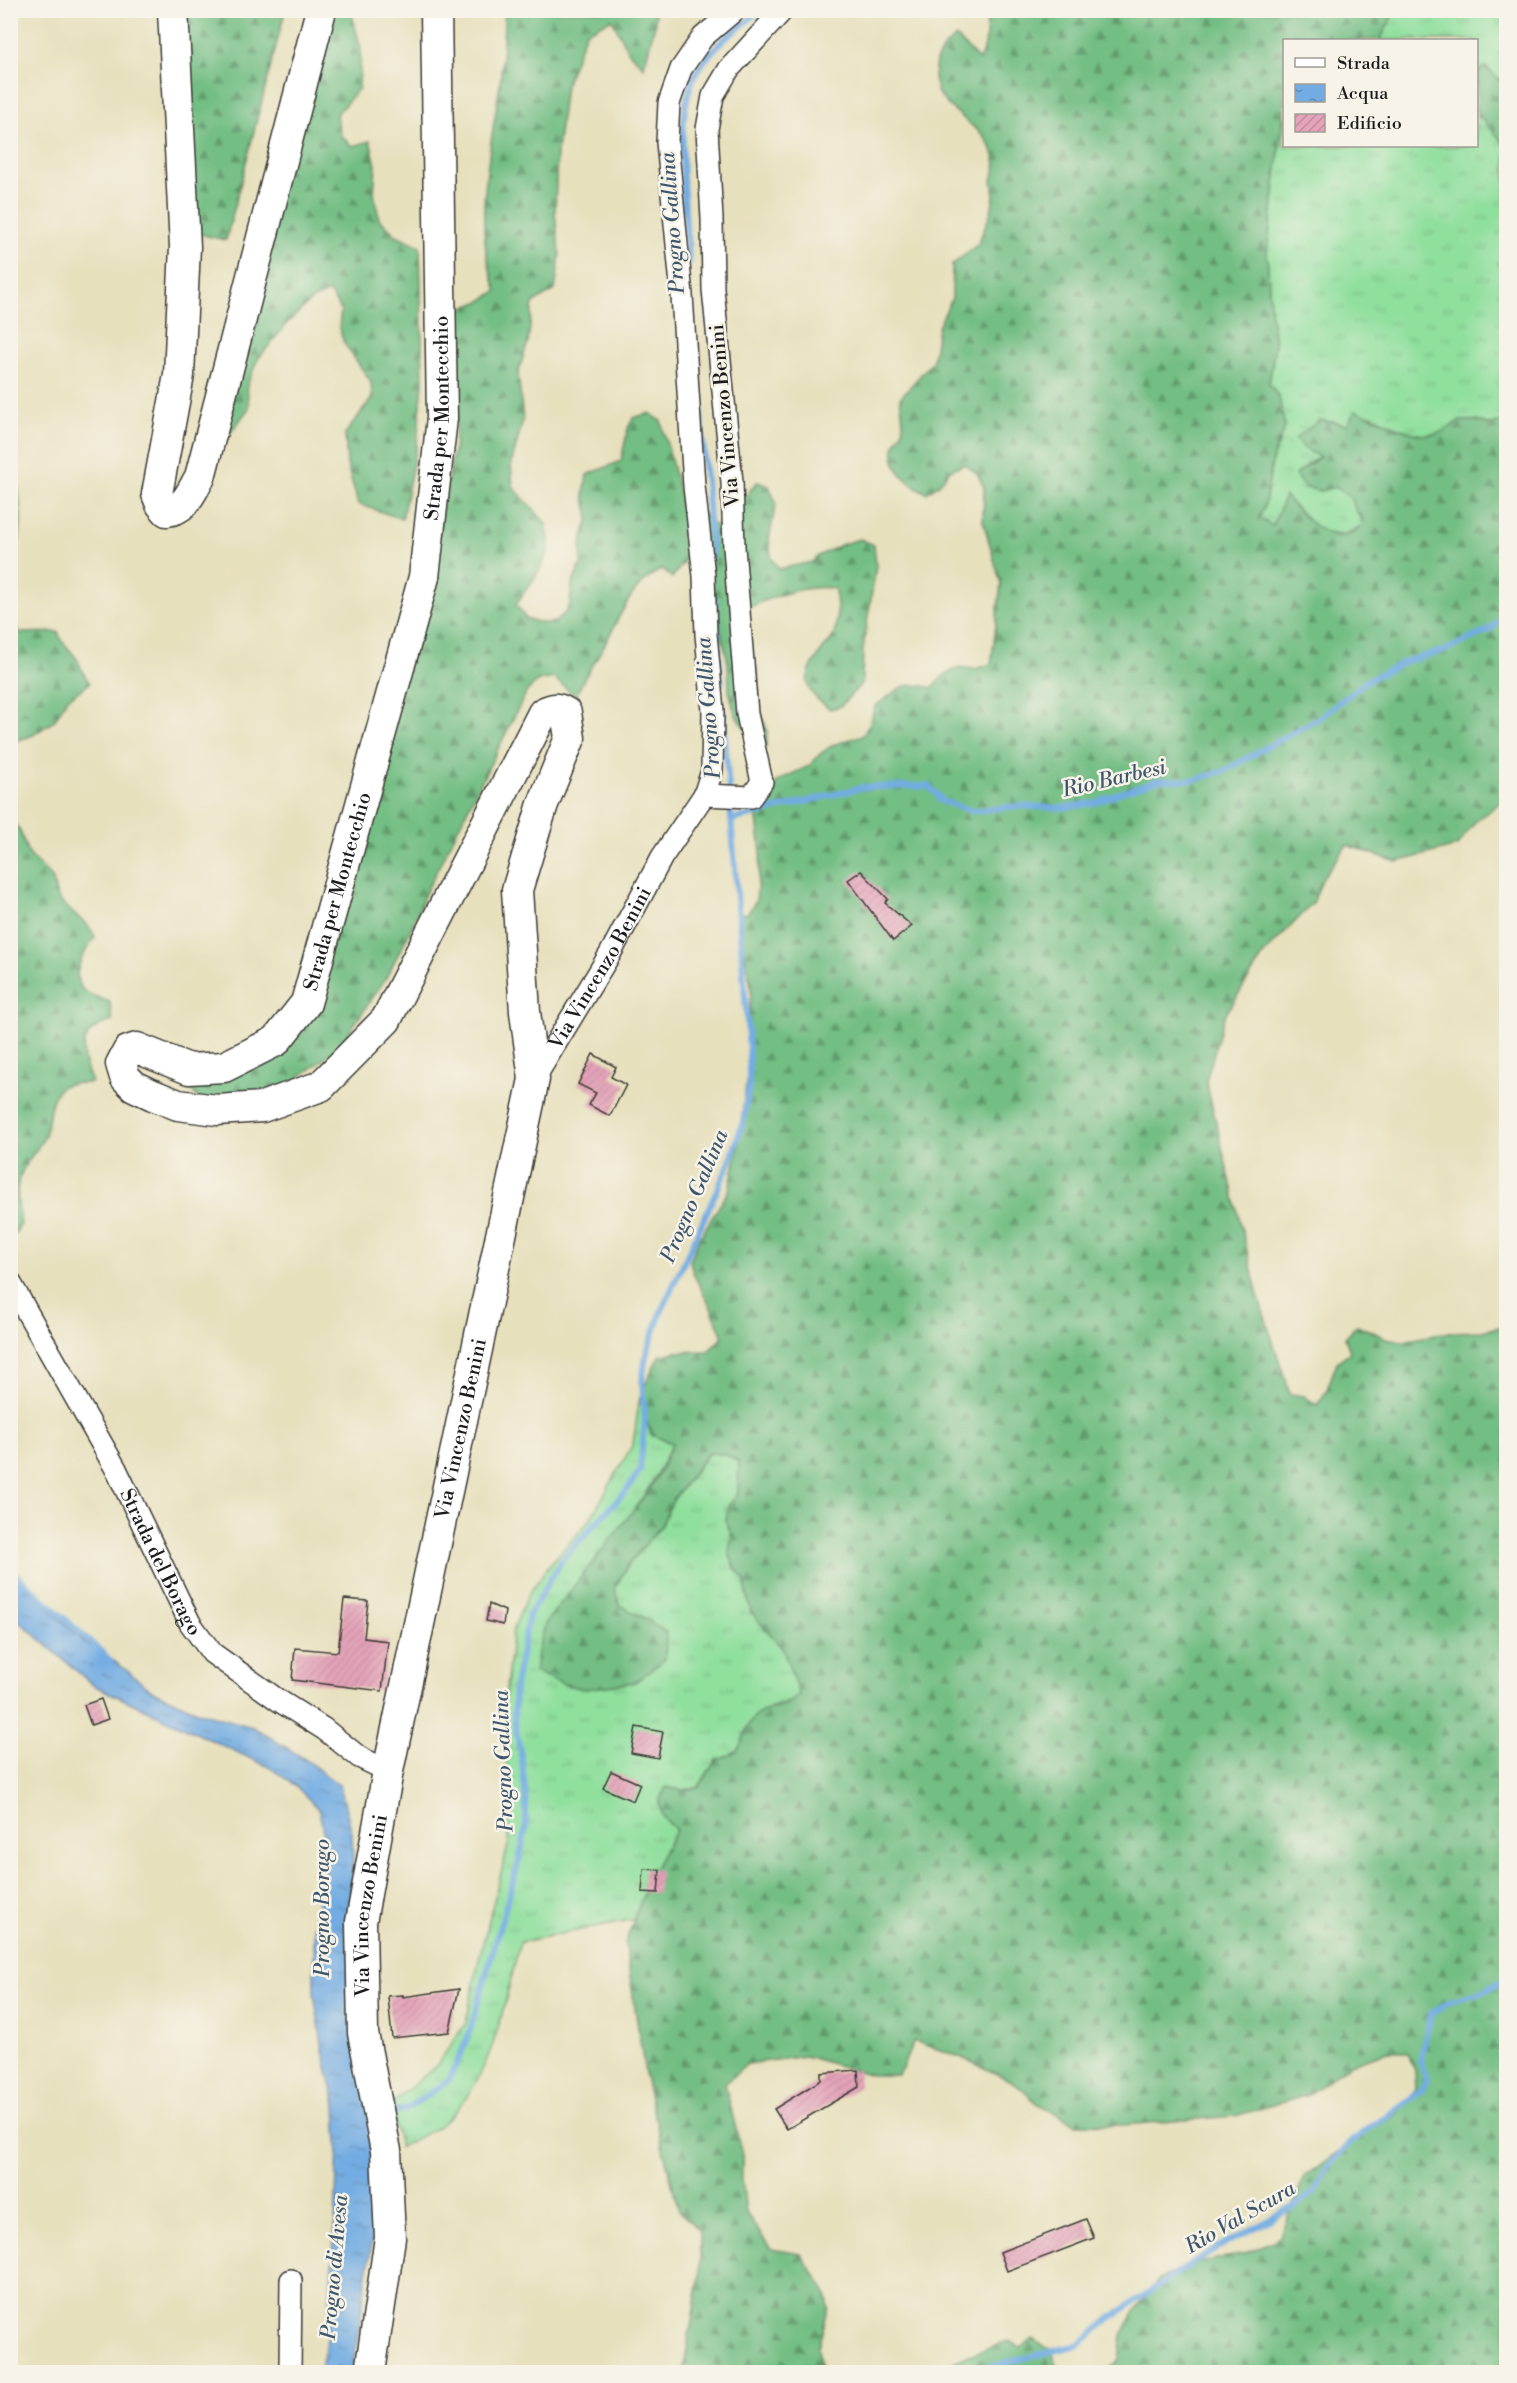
<svg xmlns="http://www.w3.org/2000/svg" width="1517" height="2383" font-family="'Libre Bodoni',serif">
<defs>
<pattern id="grass-tufts" width="24" height="20" patternUnits="userSpaceOnUse" patternTransform="scale(1.5)"><rect width="24" height="20" fill="#8fdf9d"/><path d="M3 7l-1-3M5 7V3M7 7l1-3M15 17l-1-3M17 17v-4M19 17l1-3" fill="none" stroke="#7bbf87"/></pattern>
<pattern id="forest-firs" width="22" height="20" patternUnits="userSpaceOnUse" patternTransform="scale(1.5)"><rect width="22" height="20" fill="#73be84"/><path d="M5 1l3.5 6h-7zM16 11l3.5 6h-7z" fill="#5e9a6b"/></pattern>
<pattern id="water-ripples" width="26" height="14" patternUnits="userSpaceOnUse" patternTransform="scale(1.5)"><rect width="26" height="14" fill="#72ace2"/><path d="M2 4q2-2 4 0t4 0M15 11q2-2 4 0t4 0" fill="none" stroke="#5d8bb6"/></pattern>
<pattern id="building-hatch" width="6" height="6" patternUnits="userSpaceOnUse" patternTransform="scale(1.5)"><rect width="6" height="6" fill="#e4a3b9"/><path d="M-1 1l2-2M0 6l6-6M5 7l2-2" fill="none" stroke="#c38c9e"/></pattern>
</defs>
<rect width="100%" height="100%" fill="#f7f3e8"/>
<filter id="ink" filterUnits="userSpaceOnUse"><feTurbulence type="fractalNoise" baseFrequency=".0167" numOctaves="2"/><feDisplacementMap in="SourceGraphic" scale="12" xChannelSelector="R" yChannelSelector="G"/><feConvolveMatrix kernelMatrix="1 2 1 2 8 2 1 2 1" color-interpolation-filters="sRGB"/></filter>
<filter id="wash" filterUnits="userSpaceOnUse"><feTurbulence type="fractalNoise" baseFrequency=".008" numOctaves="4" result="noise"/><feDisplacementMap in="SourceGraphic" scale="24" xChannelSelector="R" yChannelSelector="G"/><feGaussianBlur stdDeviation="1.35" result="paint"/><feColorMatrix in="noise" values="0 0 0 0 0 0 0 0 0 0 0 0 0 0 0 0 0 1.4 0 .05"/><feComposite in="paint" operator="in"/></filter>
<g filter="url(#wash)">
<rect width="100%" height="100%" fill="#e7e0bd"/>
<path fill="url(#grass-tufts)" stroke="#567e5c" stroke-width="1.5" d="M1395 11H1506V89L1504 84 1486 67 1477 72 1476 40H1380Z
M1284 109V146H1476L1477 113 1506 146V421L1491 425 1476 421H1459C1427 448 1405 430 1371 415L1347 425 1332 421 1321 456 1307 464 1320 491 1335 487 1349 496 1363 524C1330 550 1307 523 1286 497L1273 526 1259 519 1265 504 1273 456 1280 442 1279 397 1269 384 1275 344 1270 309 1267 252Z
M640 1396 651 1435 672 1443C649 1499 606 1545 570 1594L585 1689 601 1685H616L666 1633 646 1619 618 1605 615 1587 628 1565 661 1526 673 1500 709 1453 725 1454 739 1462 738 1494 726 1521 732 1536 729 1552 734 1567 744 1579 751 1612 783 1649 799 1695 786 1704 771 1707 747 1728 742 1744 731 1757 716 1760 698 1788 682 1790 659 1801 663 1816 676 1829 650 1877 634 1919 520 1942C505 2000 493 2081 444 2122 432 2132 414 2139 400 2147L390 2105 437 2065 466 2023 479 1959 509 1842 504 1705 513 1629 528 1595 549 1565 589 1521 633 1444Z"/>
<path fill="url(#forest-firs)" stroke="#486d50" stroke-width="1.5" d="M184 11H285L226 240 194 233Z
M324 11H351L361 49 359 88 336 115 341 136 352 146 370 141 376 165 374 193 379 219 396 235 420 246 423 383 417 443 402 519 358 504 347 464 345 434 372 398 371 382 344 343 339 328 341 310 329 292 312 300 289 321 258 359 247 385 249 408 227 438 209 456Z
M505 11H655V25L644 67 628 51 612 19 586 32 565 86 557 151 555 213 560 255 555 290 533 303 528 342 518 373 523 420 511 465 513 487 546 523 549 541 547 555 536 576 516 604 526 619 544 623 555 622 566 612 570 603 572 585 581 564V543L589 518 584 494 587 475 621 461 628 428 633 418 650 413 661 421 680 495 689 500 713 525 730 524 744 498 757 482 769 486 776 503 769 539 771 557 779 569 812 562 818 556 843 544 860 539 874 545 876 566 863 649 862 683 841 706 830 709C799 688 803 677 823 649 827 645 832 640 834 634 838 621 838 602 834 588 804 585 775 595 748 608L746 630 757 672 755 697 767 730V746L745 729 735 714 729 691 728 662 703 555 686 559 672 578 662 569C626 587 619 623 599 654 587 674 581 681 573 704V694L553 678 538 681 527 691 425 894 410 931 386 978 341 1044 323 1060 272 1097 203 1104 182 1079 300 1022 423 608 454 449 460 385 458 310 481 301 497 291C469 223 493 145 501 75 503 53 503 32 505 11Z
M988 11H1395L1380 40H1284V109L1267 252 1270 309 1275 344 1269 384 1279 397 1285 427 1273 456 1265 504 1259 519 1273 526 1285 496C1299 512 1328 546 1352 533 1356 530 1360 526 1363 524L1349 496 1335 487 1320 491 1304 487 1295 475 1320 457 1306 450 1295 439 1320 420 1347 425 1355 411C1396 421 1421 453 1459 421H1476L1491 425 1506 421V798L1474 823 1457 846 1397 862 1347 845 1323 877 1313 903 1264 954 1224 1017 1206 1081 1258 1296 1290 1394 1304 1396 1317 1405 1326 1392 1337 1362 1350 1352 1345 1337 1357 1325 1386 1338 1403 1341 1450 1332 1482 1331 1506 1325V2372H1109L1119 2359 1122 2335 1136 2310 1159 2279 1200 2262 1244 2254 1279 2238 1305 2176 1369 2129 1396 2114 1416 2091 1415 2071 1408 2052H1388L1350 2064 1308 2095 1235 2116 1123 2125 1075 2124 1037 2103 1012 2081 963 2058 914 2041 899 2075H872L805 2056 747 2064 725 2084 742 2154V2179L746 2213 771 2249 801 2254 824 2288 829 2307 818 2347 821 2372H683L700 2274V2231L679 2211 647 2086 625 1944 650 1877 676 1830 663 1817 659 1801 666 1787 682 1790 698 1788 716 1760C753 1751 736 1732 757 1715 766 1707 778 1708 787 1703 792 1701 795 1698 799 1695L783 1649 751 1612 744 1579 734 1567 729 1552 732 1536 726 1521 728 1506 738 1494 739 1462 725 1454 708 1453 673 1500 661 1526 628 1565 615 1587 619 1605 646 1619 666 1633 665 1659 635 1682 585 1689 566 1685 535 1672 539 1646 546 1622 646 1494 661 1470 672 1443 651 1435 640 1396 659 1356 677 1352 708 1351 723 1337 712 1310 694 1275 690 1261 699 1239 729 1190 738 1148 747 1076 751 987 737 912 747 914 756 901 761 852 757 819 758 804 779 780 809 766 820 754 833 745 863 735 871 721 875 706C900 691 899 679 932 688L942 677 959 667 975 669 991 664 1001 584 983 521 984 488 977 473 964 464 950 470 940 483 927 493C908 484 888 468 895 445 896 440 900 437 902 432 905 423 901 408 900 398L933 361 938 327 952 298V265L978 244 991 212 994 196 992 181 996 164 992 149 984 136 948 105 937 92 934 77 936 61 944 47 956 37 979 60 985 46Z
M1485 67 1504 84 1506 89V146L1477 113V72Z
M11 447C15 480 31 530 11 559Z
M10 615 20 633 58 632C63 646 72 650 78 661 82 669 83 675 90 683L67 699 54 721 33 735 11 743Z
M11 822C24 829 22 844 29 854 35 863 45 869 52 878 55 883 54 891 57 896 67 914 88 919 95 937 86 950 68 974 83 990 89 995 102 999 110 1002L112 1021C77 1030 79 1055 92 1082 83 1085 69 1081 61 1087 48 1098 50 1121 45 1135 38 1152 23 1161 18 1183 15 1195 20 1212 21 1224L11 1240Z
M1032 2339 1051 2350 1060 2372H933L969 2355 1009 2341 1021 2347Z"/>
<path fill="url(#water-ripples)" stroke="#47647f" stroke-width="1.5" d="M10 1572 87 1644 120 1665 152 1691 199 1712 253 1727 305 1759 340 1786 352 1833 353 1864 347 1935 377 2146 375 2222 352 2372H320L327 2340 335 2226 338 2145 336 2104 323 2050 314 1993V1928L325 1863V1841L319 1810 296 1786 269 1767 93 1685 11 1614Z"/>
<g fill="none" stroke-linecap="round" stroke-linejoin="round">
<path stroke="#72ace2" stroke-width="6" d="M689 262C686 212 672 114 697 71 706 57 718 44 731 34 740 26 751 20 759 10
M695 344 712 555
M715 601 721 684
M732 820 864 787 928 786 939 796V800L972 811 1018 806 1061 808 1095 803 1122 792 1159 780H1194L1224 771 1322 716 1368 680 1407 661 1446 650 1491 629 1506 612
M10 1569 110 1660
M388 2114 407 2109 449 2080 468 2037 520 1857 526 1827V1802L522 1761 514 1719 515 1686 529 1615 564 1557 627 1490 640 1470 645 1419 642 1382 646 1355 661 1312 730 1162 743 1122 749 1086V1049L723 712
M968 2372 1078 2345 1113 2316 1213 2250 1292 2208 1314 2193 1327 2167 1351 2142 1421 2091 1427 2079 1420 2062 1431 2014 1448 2002 1484 1991 1506 1979"/>
</g>
<g id="blocks">
<path fill="url(#building-hatch)" d="M861 871 888 899 885 903 912 926 893 941 848 880Z
M593 1054 616 1067 611 1077 626 1085 610 1116 589 1105 596 1093 578 1084Z
M344 1599 368 1601 364 1638 388 1641 382 1691 292 1680 295 1648 338 1652Z
M489 1604 505 1611 503 1625 486 1621Z
M101 1699 108 1719 91 1725 84 1705Z
M636 1727 663 1732 658 1758 631 1753Z
M611 1771 640 1784 633 1801 603 1788Z
M644 1869 660 1870 658 1893 642 1892Z
M459 1989 449 2032 392 2038 388 1996 403 1995V1997Z
M858 2070 859 2087 787 2129 774 2109 821 2080V2073Z
M1086 2219 1094 2238 1007 2271 1000 2252Z"/>
</g>
</g>
<g filter="url(#ink)">
<use href="#blocks" fill-opacity="0" stroke="#3a3934" stroke-width="1.5"/>
<g fill="none" stroke-linecap="round" stroke-linejoin="round">
<defs>
<g id="street">
<path d="M704 795 751 797 762 782 747 714 734 547 732 482 713 289 712 219 707 129 713 96 729 69 783 10"/>
<path id="s1" d="M534 1079 610 954 662 857 704 795 712 771 713 711 706 634 704 576 694 486 682 295 667 142 669 103 681 69 703 37 735 10"/>
<path id="s2" d="M10 1282 116 1469 190 1623 212 1653 278 1700 324 1729 359 1757 388 1771"/>
<path d="M290 2372 291 2280"/>
</g>
<g id="secondary">
<path d="M173 10 185 247 179 375 157 494 161 504 167 511C186 509 191 492 200 477L321 10"/>
<path id="s3" d="M370 2372 390 2238 386 2151 363 2033 361 1922 388 1771 534 1079 525 1012 517 890 543 804 570 738 566 713C557 707 552 708 543 713L386 1020 321 1086 262 1107 217 1110 178 1105 153 1095 134 1086 125 1077 121 1064 128 1051 137 1048 189 1069 224 1067 276 1041 306 1003 424 577 442 418 436 10"/>
</g>
</defs>
<use href="#street" stroke="#3a3934" stroke-width="24"/>
<use href="#secondary" stroke="#3a3934" stroke-width="33"/>
<use href="#street" stroke="#fff" stroke-width="21"/>
<use href="#secondary" stroke="#fff" stroke-width="30"/>
</g>
</g>
<g text-anchor="middle" stroke-width="5" stroke-linejoin="round" paint-order="stroke">
<g font-size="20" fill="#1c1c1c" stroke="#f7f3e8">
<text transform="translate(724 416) rotate(-95)" y="7">Via Vincenzo Benini</text>
<text dy="7" stroke="none"><textPath href="#s3" startOffset="3198">Strada per Montecchio</textPath></text>
<text dy="7" stroke="none"><textPath href="#s3" startOffset="2712">Strada per Montecchio</textPath></text>
<text dy="7" stroke="none"><textPath href="#s1" startOffset="129">Via Vincenzo Benini</textPath></text>
<text dy="7" stroke="none"><textPath href="#s3" startOffset="957">Via Vincenzo Benini</textPath></text>
<text dy="7" stroke="none"><textPath href="#s2" startOffset="318">Strada del Borago</textPath></text>
<text dy="7" stroke="none"><textPath href="#s3" startOffset="471">Via Vincenzo Benini</textPath></text>
</g>
<g font-size="21" font-style="italic" fill="#3e566b" stroke="#f7f3e8">
<text transform="translate(672 223) rotate(-94)" y="7">Progno Gallina</text>
<text transform="translate(708 708) rotate(-94)" y="7">Progno Gallina</text>
<text transform="translate(1114 778) rotate(-13)" y="7">Rio Barbesi</text>
<text transform="translate(694 1196) rotate(-67)" y="7">Progno Gallina</text>
<text transform="translate(503 1761) rotate(-92)" y="7">Progno Gallina</text>
<text transform="translate(322 1908) rotate(-90)" y="7">Progno Borago</text>
<text transform="translate(1240 2217) rotate(-30)" y="7">Rio Val Scura</text>
<text transform="translate(334 2267) rotate(-85)" y="7">Progno di Avesa</text>
</g>
</g>
<rect width="1517" height="2383" fill="none" stroke="#f7f3e8" stroke-width="36"/>
<rect x="1283" y="39" width="195" height="108" fill="#f7f3e8" stroke="#9f9d96" stroke-width="1.5"/>
<rect x="1295" y="58" width="30" height="9" fill="#ffffff" stroke="#9f9d96" stroke-width="1.5"/>
<text x="1337" y="69" font-size="18" fill="#1c1c1c">Strada</text>
<rect x="1295" y="84" width="30" height="18" fill="url(#water-ripples)" stroke="#9f9d96" stroke-width="1.5"/>
<text x="1337" y="99" font-size="18" fill="#1c1c1c">Acqua</text>
<rect x="1295" y="114" width="30" height="18" fill="url(#building-hatch)" stroke="#9f9d96" stroke-width="1.5"/>
<text x="1337" y="129" font-size="18" fill="#1c1c1c">Edificio</text>
</svg>
